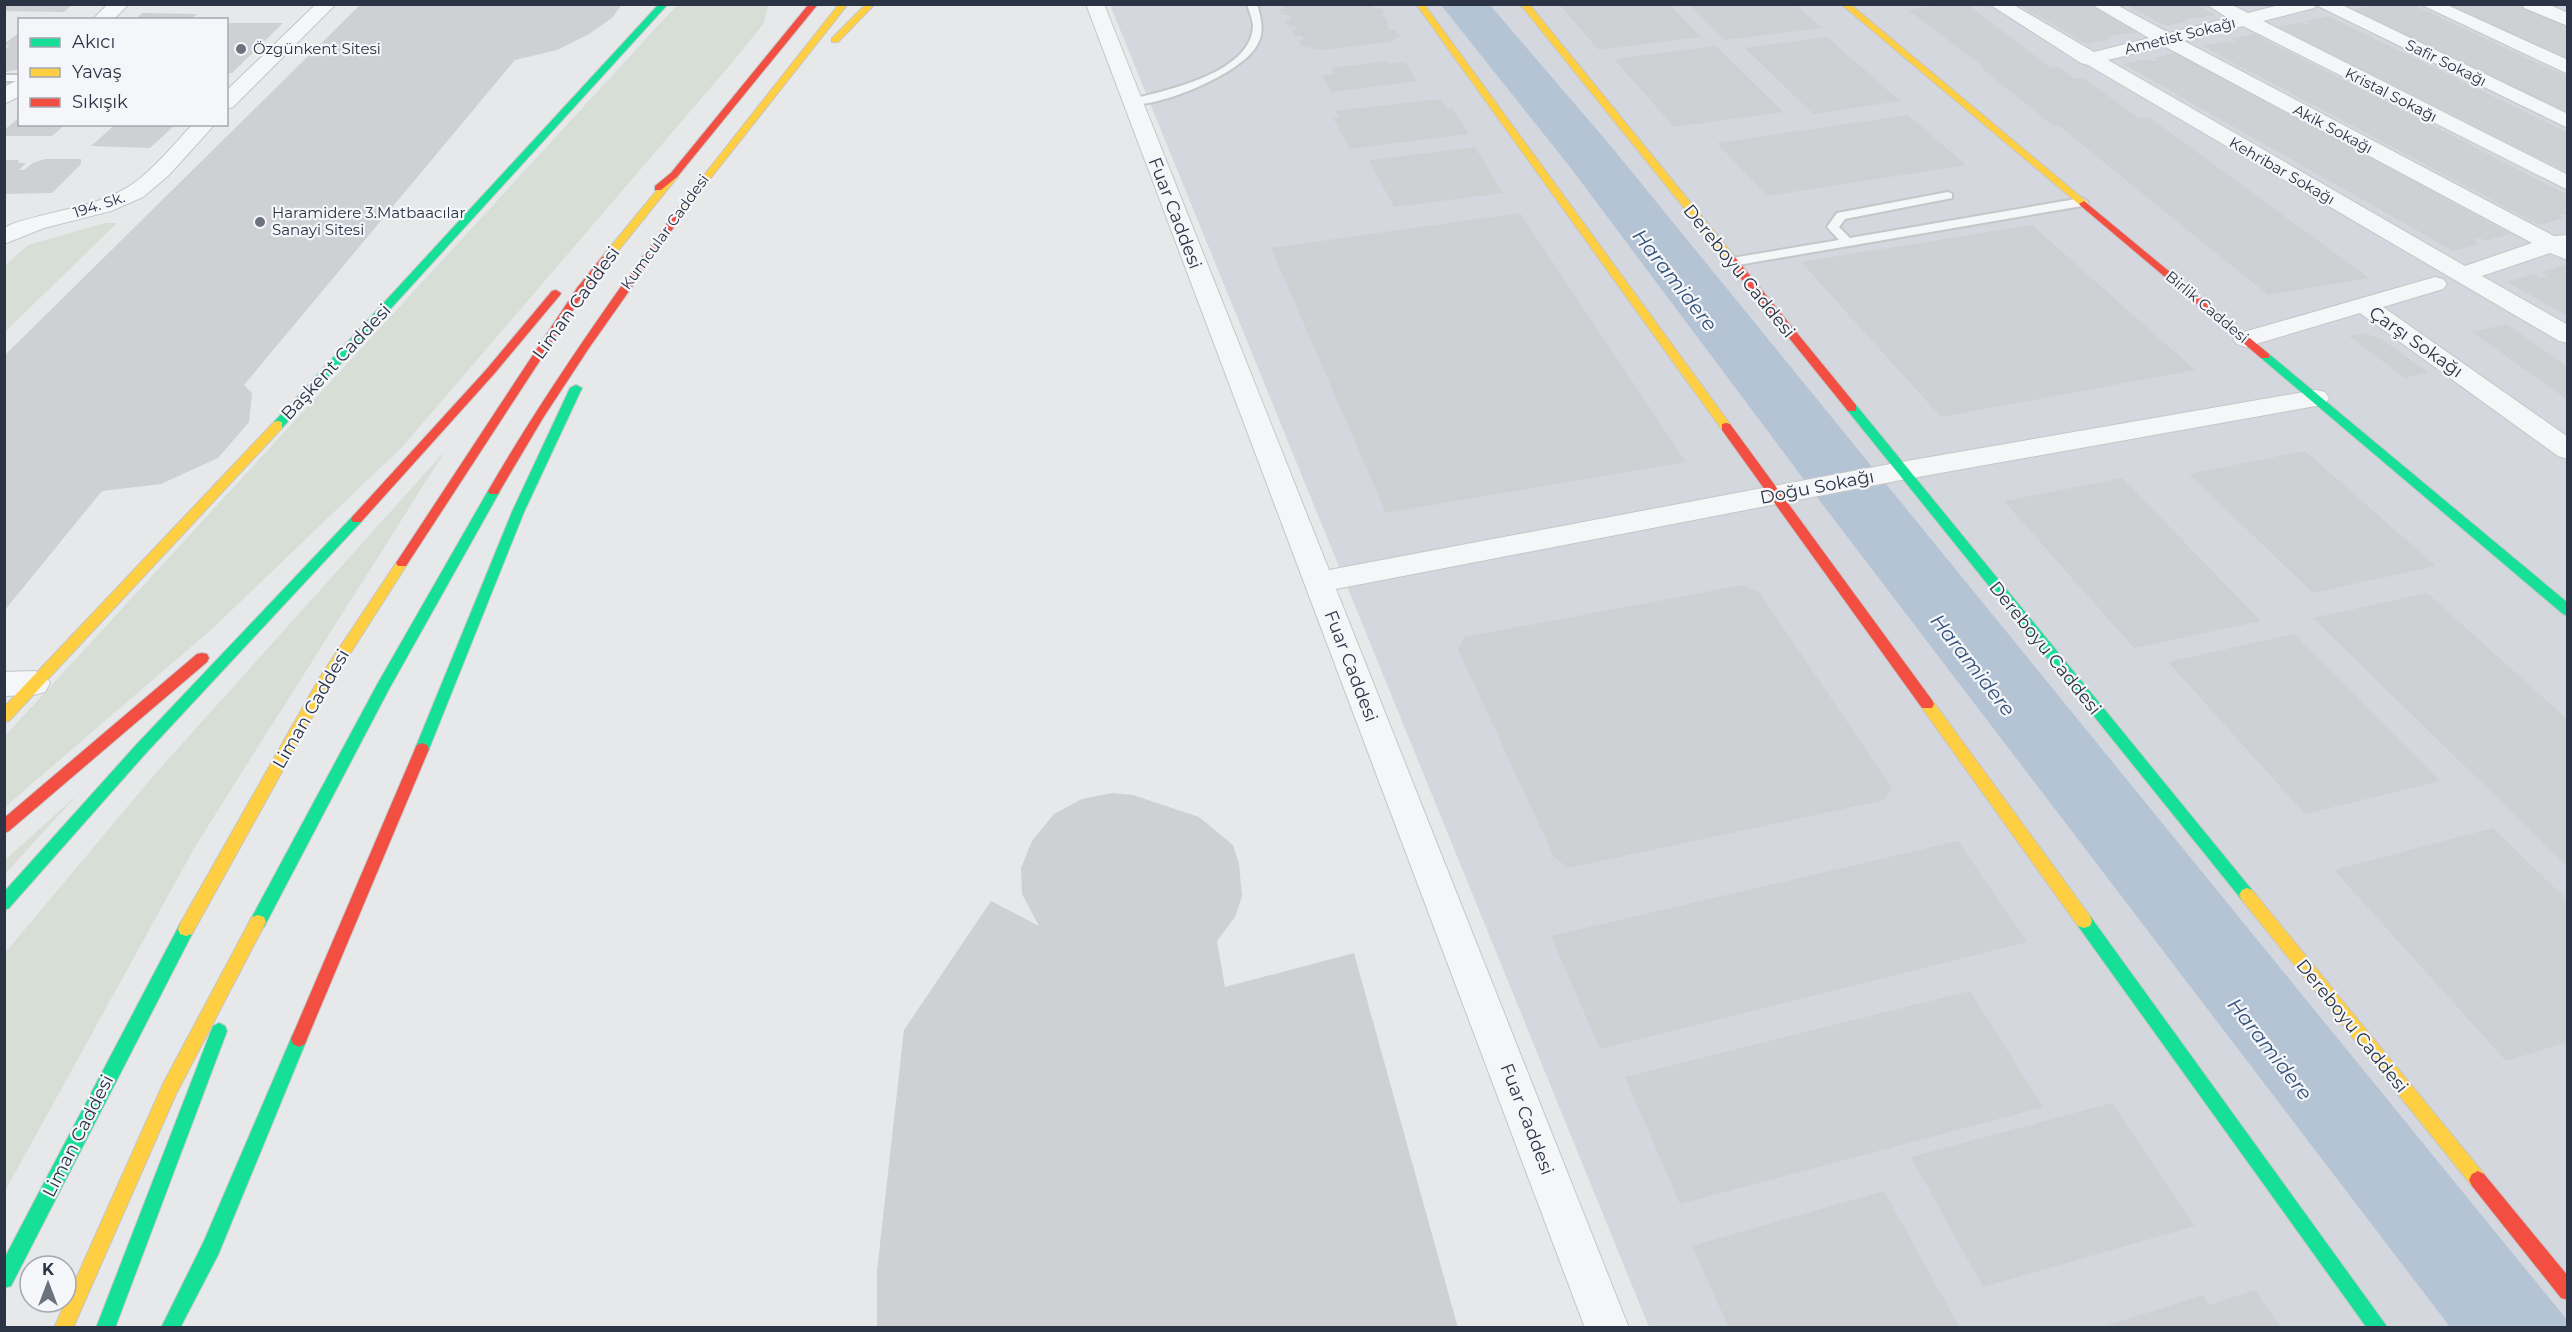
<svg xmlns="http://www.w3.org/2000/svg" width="2572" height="1332" font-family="Montserrat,sans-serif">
<rect width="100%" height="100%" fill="#e6e8ea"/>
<path fill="#d4d7dd" d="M1110 5H2567V1327H1649Z"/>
<path fill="#d6ded6" d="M677 5H768L764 23 730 65 403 446 214 627 5 807 4 737Z
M105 223H117L5 332V266L28 245Z
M445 451 196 845 5 1191V953L154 775Z
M77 795 5 874V860Z"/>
<path fill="#b4c4d5" d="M1441 5H1490L1610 145 2567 1320V1327H2450L1823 505 1570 167Z"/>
<path fill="#ced0d3" d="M4 4H73L64 12 4 11Z
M361 4H622L612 18 589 34 557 50 515 60 244 385 252 393 249 422 218 458 161 484 102 491 4 611V356Z
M1276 4H1372L1375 9 1381 8 1385 14 1381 15 1387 19 1389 30H1394L1401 35 1390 42 1321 50 1302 46 1299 41 1304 40 1302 36H1296L1292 31 1297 29 1295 26 1289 27 1285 20 1291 19 1289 15H1282L1279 10 1285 9 1283 6Z
M1559 4H1669L1701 37 1599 50Z
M1689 4H1795L1822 28 1725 40Z
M1951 4H1967L2051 68 2059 67 2075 79 2084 78 2140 119 2149 117 2369 278 2268 295 2059 126 2055 127 1981 68H1985L1908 10Z
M2017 4H2088L2139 32 2107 36 2110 39 2087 44Z
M2125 4H2196L2216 15 2184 19 2188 21 2166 26Z
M2385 4H2411L2568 77V113L2350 10Z
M2447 4H2518L2568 26V59Z
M142 13 197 14 190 20H135Z
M2328 16 2568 133V173L2277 27 2300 22 2305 25 2311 23 2305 21Z
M229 23H283L232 73H226V25Z
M20 32V69L5 72V49L9 46 4 44Z
M2254 34 2568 195V215L2557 214 2564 218 2539 225 2202 46 2225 41 2230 43 2236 41 2231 39Z
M1827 37 1900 101 1813 114 1745 48Z
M1716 46 1783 112 1674 127 1614 59Z
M2177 52 2510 234 2485 241 2480 238 2473 240 2479 244 2453 251 2123 64 2147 59 2153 61 2159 60 2154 58Z
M1387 61 1389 64 1405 62 1417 81 1332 92 1322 76 1334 74 1331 68Z
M1440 99 1447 109 1452 108 1469 134 1350 149 1333 118H1339L1335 111Z
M1908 115 1966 165 1767 196 1717 143Z
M20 117V124H66L52 136H4V130Z
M116 124H176L150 148 91 146Z
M1475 147 1503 193 1394 207 1369 160Z
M45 159H81V164L52 193 4 194V160H19L18 163H26L19 170H24L33 163Z
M1520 213 1686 462 1386 513 1271 248Z
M2032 225 2195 370 1941 417 1801 262Z
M2568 264V316L2507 282 2534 274 2541 278 2548 275 2541 272Z
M2507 324 2568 367V400L2472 332Z
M2364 333 2383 340 2428 372 2405 378 2349 336Z
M2305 451 2436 566 2313 593 2189 474Z
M2122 478 2261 621 2134 648 2004 501Z
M1743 585 1759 592 1892 788 1885 800 1568 868 1554 857 1458 649 1465 637Z
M2427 593 2568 720V867L2313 618Z
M2294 634 2440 781 2305 814 2168 662Z
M1112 793 1133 795 1199 817 1233 845 1239 864 1242 896 1235 917 1217 941 1225 987 1354 953 1458 1328H877V1271L904 1030 991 901 1039 926 1022 894 1021 868 1032 841 1054 814 1082 799Z
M2493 828 2568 901V1042L2506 1061 2334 870Z
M1958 841 2027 942 1600 1049 1551 936Z
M1970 991 2043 1107 1680 1204 1625 1077Z
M2112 1103 2195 1226 1983 1287 1911 1157Z
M1884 1191 1960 1328H1729L1692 1246Z
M2255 1290 2281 1328H2099L2203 1295 2209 1305Z"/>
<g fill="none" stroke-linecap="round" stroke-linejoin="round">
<defs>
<path id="lane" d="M1247 4H1257C1261 19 1265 31 1257 45 1243 73 1157 109 1128 104V100C1164 91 1250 74 1253 27 1253 20 1249 11 1247 4Z
M4 75H20V81H4Z
M1948 192 1952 194V198L1845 219 1839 227 1850 238 2082 198 2088 202 2082 206 1732 266 1726 262 1732 258 1839 240 1827 227 1837 213Z"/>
<path id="street" d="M108 4H129L113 20H92Z
M316 4H336L233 107 226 109V91Z
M1086 4H1104L1329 570 1901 462 2316 390 2325 392 2329 398 2325 404 2316 406 1901 480 1336 589 1629 1328H1585Z
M1989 4H2012L2094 52 2149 38 2091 4H2115L2169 33 2228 18 2206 4H2230L2248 13 2283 4H2340L2568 114V128L2316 5 2314 8 2263 21 2568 175V190L2243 26 2184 41 2554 236 2568 235V260L2550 253 2482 276 2568 325V343L2559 341 2088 65 2081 63ZM2164 46 2532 243 2465 266 2108 60Z
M2420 4H2445L2568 60V74Z
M2522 4H2548L2568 13V26L2524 8Z
M20 79V96L4 104V87Z
M193 124H215L169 175 143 197 111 211 44 228 4 244V228L12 224C51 210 99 208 134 183 156 167 174 144 193 124Z
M2435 277 2443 279 2447 284 2443 289 2383 307 2568 437V459L2558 456 2360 313 2246 347 2237 344 2233 339 2237 334Z
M34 671 45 674 50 683 45 692 34 695 4 696V672Z"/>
<path id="fast" d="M659 4H668L282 428H274V422Z
M2265 353 2269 354 2568 603V616L2563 614 2261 358 2260 356Z
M576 385 582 388 524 512 429 749 427 753H417L415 749 512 512 570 388Z
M1852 404 1856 405 2252 890 2255 895 2252 900 2247 902 2242 900 1848 411 1846 408Z
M494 487 500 491 389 689 264 927 258 929 252 927 250 922 252 917 378 683 488 491Z
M357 515 363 519 361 522 146 753 9 908 4 910V892L136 745 353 516Z
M2084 914 2090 916 2388 1328H2367L2078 926 2076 921 2078 916Z
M186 922 192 924 194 929 192 934 11 1286 4 1288V1259L180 924Z
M219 1023 225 1026 227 1031 115 1328H96L211 1031 213 1026Z
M299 1031 305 1034 307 1039 218 1255 180 1328H161L204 1241 293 1034Z"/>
<path id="slow" d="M839 4H848L684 212H678V208Z
M866 4H875L838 42H832V38Z
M1416 4H1424L1730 424V430H1722Z
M1520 4H1529L1734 256V260H1726Z
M1841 4H1850L2087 202V206H2081Z
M671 173 679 175 610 261H602V257Z
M278 421 282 422V428L9 721 4 722V707L274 422Z
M402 559 408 563 330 685 192 934 186 936 180 934 178 929 180 924 320 677 398 560Z
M1927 699 1932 700 2090 916 2092 921 2090 926 2084 928 2078 926 1922 708 1920 704 1922 700Z
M2247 888 2252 890 2484 1174 2487 1180 2484 1186 2478 1189 2472 1186 2242 900 2239 895 2242 890Z
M258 915 264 917 266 922 176 1094 73 1328H54L164 1082 252 917Z"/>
<path id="jam" d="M809 4H818L677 177 661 190H655V186L671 173Z
M2084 201 2269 354V358H2261L2081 206 2079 204Z
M681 207 686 210 589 348 543 418 498 494H490L488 491C545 393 610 300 678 208Z
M1730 255 1734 256 1856 405V411H1848L1726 260 1725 258Z
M606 256 611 259 586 290 406 566H398L396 563 398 560 577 288 602 257Z
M556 290 561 293 560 295 494 374 361 522H353L351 519 353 516 486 370 552 291Z
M1726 423 1730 424 1932 700 1934 704 1932 708H1922L1722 430V424Z
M202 653 207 654 209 658 207 662 9 831 4 833V818L197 654Z
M422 743 427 745 429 749 307 1039 305 1044 299 1047 293 1044 291 1039 415 749 417 745Z
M2478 1171 2484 1174 2568 1276V1300L2561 1298 2472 1186 2469 1180 2472 1174Z"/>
</defs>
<use href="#lane" stroke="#c4c6c8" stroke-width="4"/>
<use href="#street" stroke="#c4c6c8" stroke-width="2"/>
<use href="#fast" stroke="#c4c6c8" stroke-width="2"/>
<use href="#slow" stroke="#c4c6c8" stroke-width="2"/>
<use href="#jam" stroke="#c4c6c8" stroke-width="2"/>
<use href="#lane" fill="#f5f6f7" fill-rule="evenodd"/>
<use href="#street" fill="#f5f6f7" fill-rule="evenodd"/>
<use href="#fast" fill="#16e098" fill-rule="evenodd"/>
<use href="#slow" fill="#ffcf43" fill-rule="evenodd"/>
<use href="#jam" fill="#f24e42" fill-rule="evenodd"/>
</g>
<g fill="#6c737f" stroke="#f4f6f9" stroke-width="2">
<circle cx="241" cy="49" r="6"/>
<circle cx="260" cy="222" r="6"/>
</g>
<g text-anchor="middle" stroke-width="4.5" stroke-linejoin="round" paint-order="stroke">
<g font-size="15" fill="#2b3445" stroke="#f4f6f9">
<text transform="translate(2180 36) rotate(-14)" y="5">Ametist Sokağı</text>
<text transform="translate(2446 63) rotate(26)" y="5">Safir Sokağı</text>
<text transform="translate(2391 95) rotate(27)" y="5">Kristal Sokağı</text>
<text transform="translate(2333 129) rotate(28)" y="5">Akik Sokağı</text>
<text transform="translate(2282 171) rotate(30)" y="5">Kehribar Sokağı</text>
<text transform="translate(99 205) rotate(-18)" y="5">194. Sk.</text>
<text transform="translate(665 232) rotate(-54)" y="5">Kumcular Caddesi</text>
<text transform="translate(2207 307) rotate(40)" y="5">Birlik Caddesi</text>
</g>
<g font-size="15" fill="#2b3445" stroke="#f4f6f9" text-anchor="start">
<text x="253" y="54">Özgünkent Sitesi</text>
<text x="272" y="218">Haramidere 3.Matbaacılar<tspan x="272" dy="17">Sanayi Sitesi</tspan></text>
</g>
<g font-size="18" fill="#2b3445" stroke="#f4f6f9">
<text transform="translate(1175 213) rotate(69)" y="6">Fuar Caddesi</text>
<text transform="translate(1739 271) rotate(51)" y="6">Dereboyu Caddesi</text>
<text transform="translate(576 303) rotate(-54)" y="6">Liman Caddesi</text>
<text transform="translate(2416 342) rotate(35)" y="6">Çarşı Sokağı</text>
<text transform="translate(336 362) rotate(-47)" y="6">Başkent Caddesi</text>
<text transform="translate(1817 487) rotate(-11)" y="6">Doğu Sokağı</text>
<text transform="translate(2045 648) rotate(51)" y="6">Dereboyu Caddesi</text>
<text transform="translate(1351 666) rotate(69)" y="6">Fuar Caddesi</text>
<text transform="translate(311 709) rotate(-60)" y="6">Liman Caddesi</text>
<text transform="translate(2352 1026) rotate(51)" y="6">Dereboyu Caddesi</text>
<text transform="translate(1527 1119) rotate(69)" y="6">Fuar Caddesi</text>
<text transform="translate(78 1136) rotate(-63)" y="6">Liman Caddesi</text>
</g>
<g font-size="20" font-style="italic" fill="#34527a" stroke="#f4f6f9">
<text transform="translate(1675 280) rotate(52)" y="7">Haramidere</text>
<text transform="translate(1973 665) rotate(52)" y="7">Haramidere</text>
<text transform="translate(2270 1049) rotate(52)" y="7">Haramidere</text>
</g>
</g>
<rect width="2572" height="1332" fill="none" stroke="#2b3445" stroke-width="12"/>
<rect x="18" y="18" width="210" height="108" fill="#f4f6f9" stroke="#a4a8b1" stroke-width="1.5"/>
<rect x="30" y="38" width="30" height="9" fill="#16e098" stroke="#a4a8b1" stroke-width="1.5"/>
<text x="72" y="48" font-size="18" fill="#2b3445">Akıcı</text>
<rect x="30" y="68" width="30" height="9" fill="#ffcf43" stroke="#a4a8b1" stroke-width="1.5"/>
<text x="72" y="78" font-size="18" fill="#2b3445">Yavaş</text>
<rect x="30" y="98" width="30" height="9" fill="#f24e42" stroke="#a4a8b1" stroke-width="1.5"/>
<text x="72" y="108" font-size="18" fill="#2b3445">Sıkışık</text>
<g transform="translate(48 1284)"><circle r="28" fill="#f4f6f9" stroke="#a4a8b1" stroke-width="1.5"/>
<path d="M0-4.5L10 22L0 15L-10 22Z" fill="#6c737f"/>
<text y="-9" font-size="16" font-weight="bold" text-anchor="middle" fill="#2b3445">K</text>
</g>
</svg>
